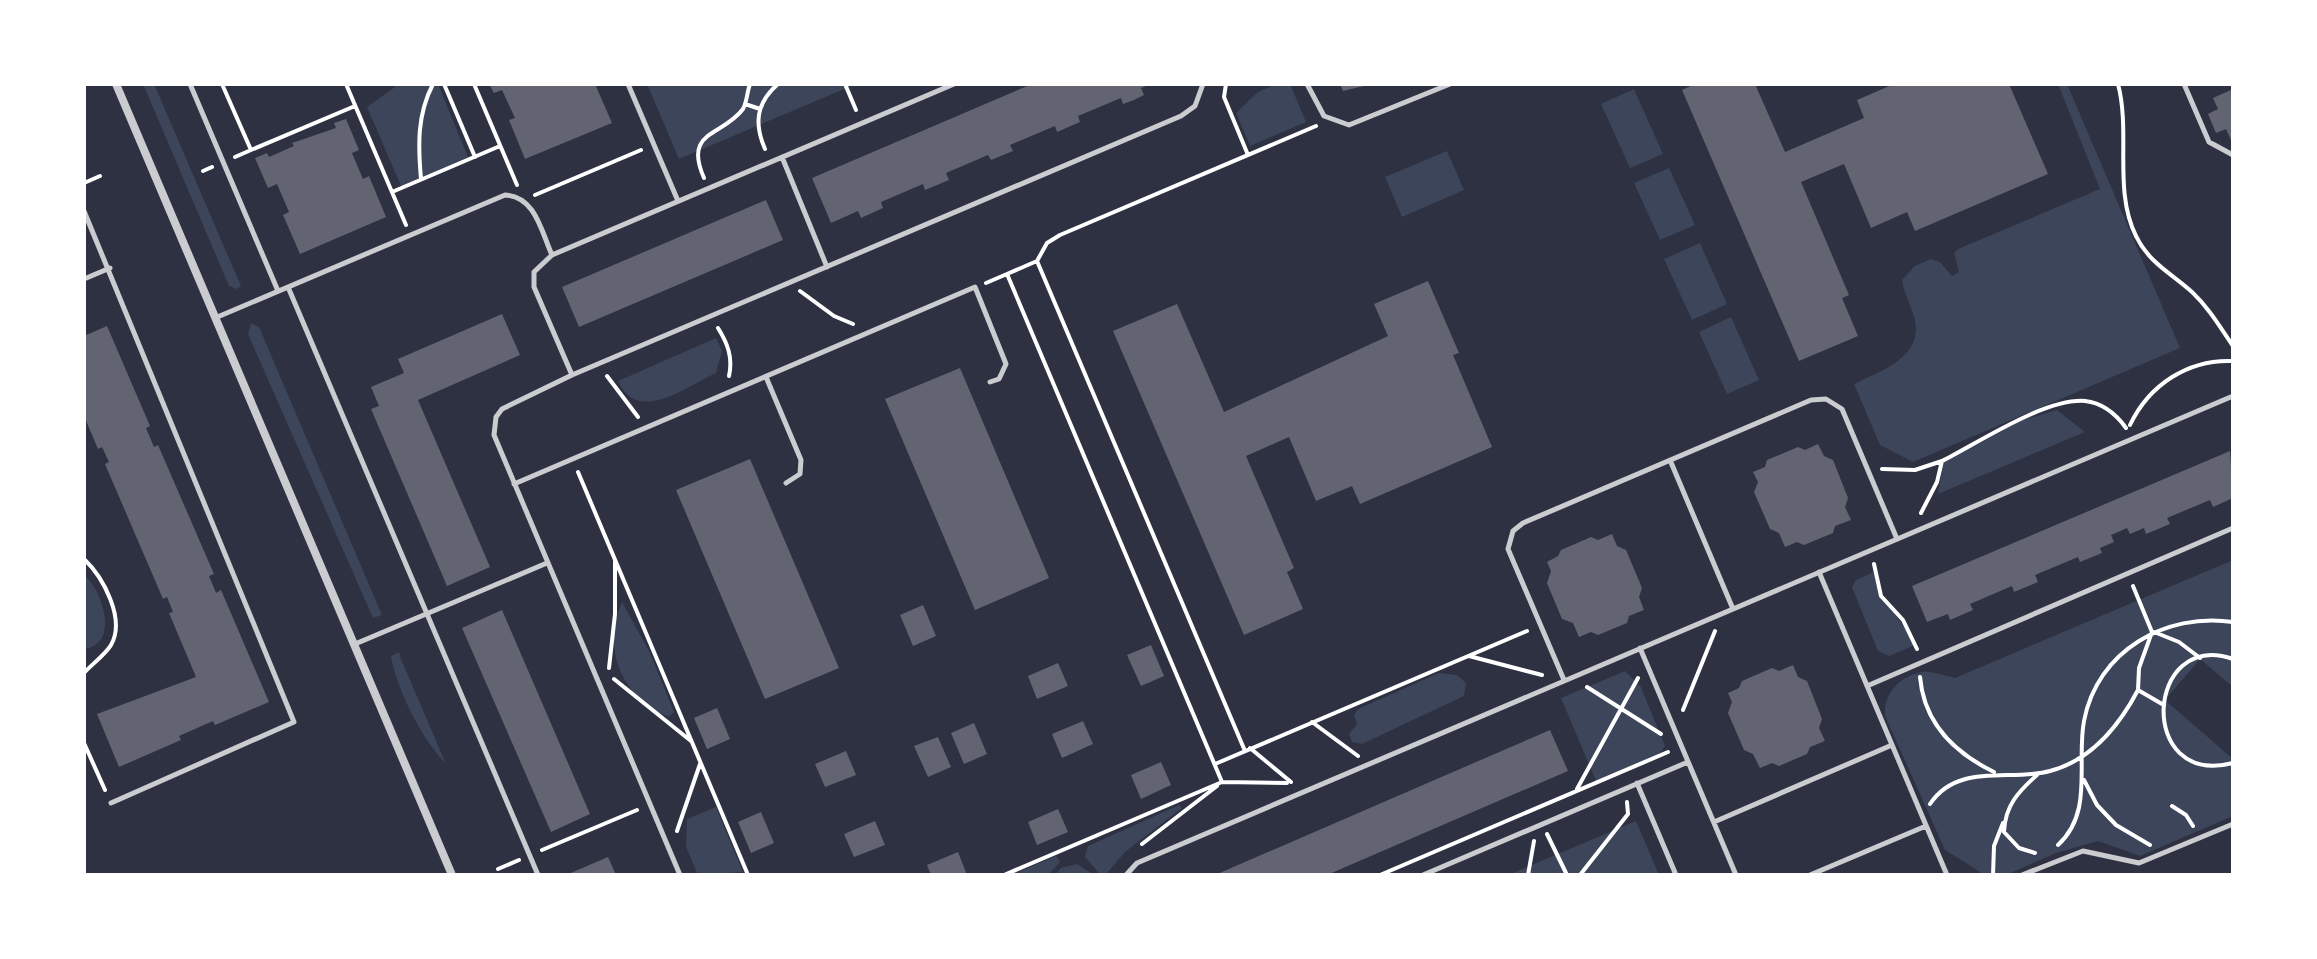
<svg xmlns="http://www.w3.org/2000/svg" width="2317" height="959" font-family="'Fira Sans Condensed',sans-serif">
<rect width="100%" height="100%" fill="#2d3142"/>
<path fill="#3c4559" d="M143 84H154L241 286 237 289 229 286Z
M399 84H438L468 157 401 186 367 107Z
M647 84H856L679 159Z
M1277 84H1290L1306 122 1250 146 1236 113 1258 92Z
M2058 84H2067L2180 348 1913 462 1880 445 1854 384C1876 373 1914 361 1916 331 1917 315 1904 296 1902 280L1915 266 1931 259 1940 262 1952 276 1959 272 1954 253 1958 249 2100 189Z
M1634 89 1663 154 1630 168 1601 104Z
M1447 151 1464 190 1402 217 1385 177Z
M1669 168 1695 225 1660 240 1634 183Z
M1700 243 1727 304 1692 320 1664 259Z
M1731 317 1759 380 1727 394 1699 332Z
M251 323 259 327 382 615 373 618 248 334Z
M716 338 722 351 716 373C686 387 637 425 618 381Z
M2057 410 2085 432 1938 494 1944 460 2001 426Z
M2233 560V687L2200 659 2165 700 2233 759V816L2140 856 2098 841 2056 853 2006 875H1985L1945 850 1885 716C1883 694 1900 675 1923 672 1932 671 1946 676 1955 678Z
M1874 572C1878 599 1903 620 1915 645L1889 656 1878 651 1852 587 1856 580Z
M84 575C103 590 120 645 84 649Z
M622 602 650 653 674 712 669 717C622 699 601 649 622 602Z
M399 652 401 659 446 764C422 739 397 691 391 656Z
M1625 671 1641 687 1665 746 1659 754 1596 781 1561 698Z
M1439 673 1457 675 1466 683 1464 696 1362 744 1352 742 1349 734 1357 724 1354 715 1358 709Z
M1179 805 1182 808 1125 852 1107 873H1099L1085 857 1088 846Z
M716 807 743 872 698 875 686 847 687 819Z
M1636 821 1659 875H1508Z
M1056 856 1060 862 1048 875H1011Z
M1077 864 1094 875H1055L1061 868Z"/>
<path fill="#626471" d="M489 84H595L612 123 525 159 509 120 515 118 502 90 494 93Z
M1032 84H1151L1141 88 1144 95 1134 100 1123 104 1121 98 1078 116 1080 122 1057 132 1055 126 1010 145 1013 151 991 160 988 155 946 173 949 180 925 190 923 184 881 202 883 208 861 218 858 211 831 223 812 178Z
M1340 84H1372L1343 91Z
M1695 84H1755L1785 152 1864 118 1857 100 1894 84H2009L2048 174 1915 231 1907 212 1871 228 1844 164 1801 182 1849 295 1842 298 1858 336 1799 361 1682 90Z
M2233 89V139L2231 140 2226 129 2216 133 2208 114 2218 109 2213 98Z
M346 119 359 150 352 153 363 179 369 176 386 217 300 254 283 215 289 212 277 184 268 188 255 158 267 153 269 157 294 146 292 143 336 128 334 123Z
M766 200 783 240 579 327 562 287Z
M1428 281 1459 353 1453 355 1492 447 1360 504 1352 486 1316 501 1289 437 1246 456 1294 568 1287 572 1303 609 1244 635 1113 331 1177 304 1224 412 1388 336 1374 304Z
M502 314 520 355 418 400 490 567 447 586 371 409 379 406 371 387 404 373 398 359Z
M107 326 150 426 146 428 154 447 158 445 214 574 209 576 216 593 221 590 269 702 215 725 213 721 179 736 181 740 119 767 97 714 196 677 169 613 173 612 167 597 163 599 105 464 109 462 102 447 98 449 84 416V336Z
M960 368 1049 578 975 610 885 399Z
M1818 444 1824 456 1833 460 1848 498 1845 507 1851 520 1835 526 1833 533 1804 545 1797 542 1785 547 1779 533 1770 529 1754 492 1758 482 1753 472 1765 467 1767 460 1798 447 1805 450Z
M2230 451 2233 498 2213 507 2210 500 2167 518 2170 524 2146 534 2144 528 2130 534 2127 528 2111 535 2114 542 2100 548 2102 553 2080 562 2078 557 2035 575 2038 582 2014 592 2012 586 1970 604 1973 610 1950 620 1948 614 1927 622 1912 586Z
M750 459 839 668 765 699 676 490Z
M1612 534 1617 546 1626 550 1642 588 1639 597 1644 610 1629 616 1627 623 1598 635 1591 632 1579 637 1573 623 1562 619 1547 583 1551 571 1547 562 1558 556 1561 550 1591 537 1598 540Z
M923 605 936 636 913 646 900 615Z
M502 610 590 814 551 832 462 628Z
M1151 645 1164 676 1141 686 1127 655Z
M1058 663 1068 686 1037 699 1028 676Z
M1793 665 1798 677 1807 681 1822 719 1819 728 1825 741 1810 747 1807 754 1779 766 1772 763 1760 768 1753 754 1744 750 1728 713 1732 702 1728 693 1739 688 1742 681 1772 668 1779 671Z
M717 708 730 739 707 749 694 718Z
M1083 721 1093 744 1062 758 1052 734Z
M974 723 987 754 964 764 951 733Z
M1550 730 1568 771 1327 875H1215Z
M938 737 951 767 928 777 914 746Z
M846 751 856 775 825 787 815 764Z
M1161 762 1171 785 1141 799 1131 775Z
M1058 809 1068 832 1037 845 1028 822Z
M761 812 774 843 751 853 738 822Z
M875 821 885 845 854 857 844 834Z
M958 852 967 875H931L927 865Z
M608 857 616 875H566Z"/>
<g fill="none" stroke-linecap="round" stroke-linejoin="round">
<path stroke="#fff" stroke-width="4" d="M222 84 251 150 355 106
M346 84 406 225
M444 84 475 157
M474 84 517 185
M845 84 856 110
M1226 84 1224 97 1248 155
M2118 84C2131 133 2113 190 2136 236 2149 263 2171 273 2192 292 2209 308 2220 327 2233 346
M745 104 760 109
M765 149C754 124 756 103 778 84
M235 157 251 150
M203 171 212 167
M704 178C683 130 722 137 743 109 747 102 747 92 750 84
M421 179C418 145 417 115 433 84
M84 183 100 176
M392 192 500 146
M535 195 641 150
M1037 261 1047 243 1060 235 1316 126
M1007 274 1037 261 1245 751
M986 283 1007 274 1222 782 1287 783
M800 291 834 316 853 324
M718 328C728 344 733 358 729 376
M607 376 638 417
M2130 425C2149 385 2188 359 2233 361
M1882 469 1915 470 1942 461
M578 472 748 875
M1921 513 1937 482 1942 461C1978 443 2045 398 2085 401 2103 403 2116 414 2126 428
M84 559C103 577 126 619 111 645 105 655 92 664 84 673
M1874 564 1881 596 1903 620 1917 649
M2133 586 2152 632 2139 668 2138 690
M2154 632 2179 642 2200 658
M1469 656 1542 675
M2233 659C2145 629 2136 788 2233 763
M609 668 615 614V561
M1920 677C1924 724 1955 753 1994 772
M614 679 691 741
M1587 687 1661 734
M1683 710 1715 631
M1312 722 1358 756
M84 743 105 790
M1250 748 1291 782
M1215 764 1527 631
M2084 780 2097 805 2116 825 2150 845
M1577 789 1638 678
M1930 804C1958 762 2010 782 2050 771 2092 760 2119 726 2138 690L2162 704
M2172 806 2186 815 2193 826
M677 831 700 764
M1547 834 1567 875
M1142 844 1217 786
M2058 845C2094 812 2076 763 2084 721 2097 651 2166 612 2233 622
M542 850 637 810
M2035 853 2019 848 2004 832C2005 805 2019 791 2038 774
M498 869 519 860
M1004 875 1222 782
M1380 875 1668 752
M1528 875 1534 841
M1580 875 1628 814 1627 802
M1993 875 1994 846 2003 823"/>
<path stroke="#caccd0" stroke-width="5" d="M190 84 278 291
M628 84 678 201
M1307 84 1324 116 1349 125 1450 84
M2184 84 2209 142 2233 155
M782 157 827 267
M84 211 294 722 111 803
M84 279 110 268
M288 287 538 875
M215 318 505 195C536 197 541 231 552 255
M572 375 1181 116 1195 106 1203 84
M766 377 801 460 800 474 786 483
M1670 460 1733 609
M514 484 975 287 1006 364 999 379 990 382
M1819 572 1947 875
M355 644 547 563
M1640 648 1736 875
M1564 680 1508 549 1513 531 1523 523 1811 400 1826 399 1842 409 1897 539
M1867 686 2233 528
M1637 783 1676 875
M1714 822 1892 745
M680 875 494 435 496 417 502 409 572 375 534 287V272L552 255 954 84
M1126 875 1137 863 2233 396
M1423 875 1688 762
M1810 875 1926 826
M2022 875 2083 851 2139 863 2233 824"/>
<path stroke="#caccd0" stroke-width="8" d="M116 84 452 875"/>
</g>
<rect width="2317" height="959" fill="none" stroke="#ffffff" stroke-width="172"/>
</svg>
